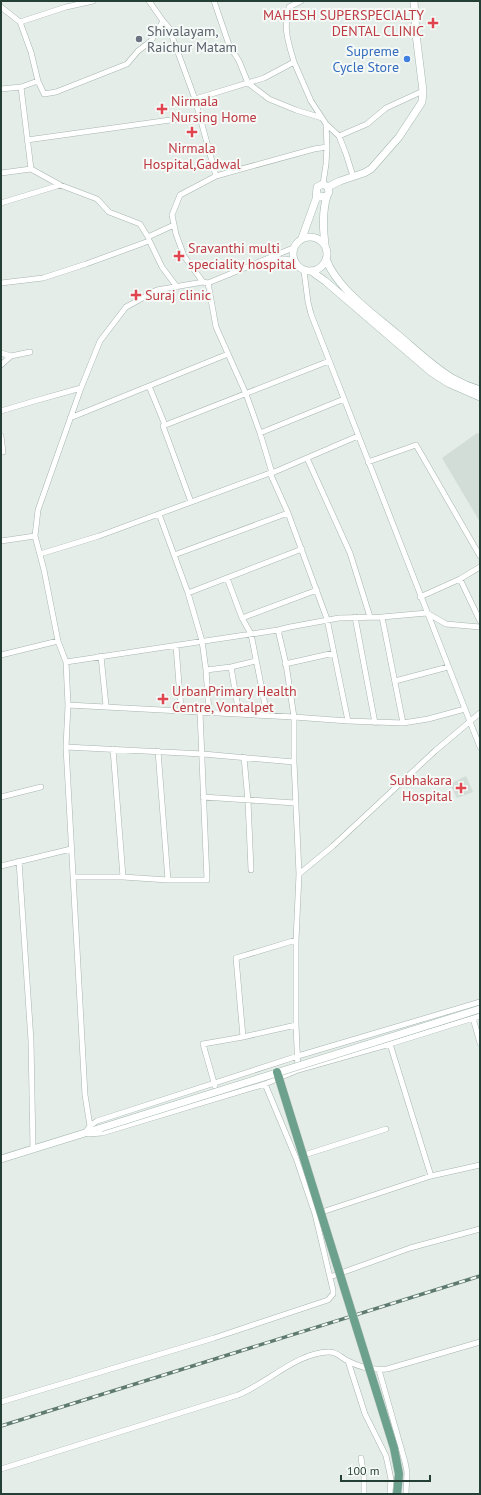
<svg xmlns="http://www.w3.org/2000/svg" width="481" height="1495" font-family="'PT Sans',sans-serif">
<rect width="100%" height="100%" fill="#e5ede9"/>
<path fill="#d3ddd7" d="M477 433 480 434V522L442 458Z
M466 776 473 792 457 798 450 784Z"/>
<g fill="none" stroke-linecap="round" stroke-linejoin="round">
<defs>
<path id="minor" d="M149 1 163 21
M214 1 229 45 239 61 248 83 269 99 296 110 322 118
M1 7 20 22 31 52 38 81
M20 22 66 7 93 1
M294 62C288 41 283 29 289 7L301 1
M1 89 21 87
M326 124 339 136 367 124 386 108 423 91
M339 136 346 154 353 176
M27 140 199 116
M1 173 31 169
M216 176 195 99 264 78 294 62 311 101 326 124 327 147
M1 203 60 185
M174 225 148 237 140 224 109 212 97 199 60 185 31 169 21 87 38 81 44 94 56 92 127 64 138 51 151 41 163 21 169 28 195 99
M149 240 162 267 177 287
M269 259H285L294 261
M203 282 184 256 176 234 172 215 180 195 216 176 314 149 327 147 326 164 323 184
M1 283 43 278 86 264 149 241
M208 283 216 327 246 394 260 433 272 473
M1 353 11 356
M1 365 11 356 30 352
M149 386 165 425
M1 411 31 402 81 388
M70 418 228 354
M260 433 344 399
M1 436 3 452
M307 458 350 553 370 617
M368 462 416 445 480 556
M270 473 288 513 327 619 348 721
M191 502 163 426 329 361
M159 514 188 593 302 549
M1 541 35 536
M40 554 99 536 270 473H272L358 436
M174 555 288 513
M227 578 242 618 251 634 267 715
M460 579 480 621
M188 593 202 641 206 670 209 712
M420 597 460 579 480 567
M355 617 375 723
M382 617 403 723
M242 618 317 590
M278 630 286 664 294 717 348 721 403 723 428 719 465 709 311 314 308 302 304 271
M58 641 44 570 35 536 38 510 81 388 100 341 126 307 157 290 203 282 208 283 293 248
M176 646 181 710
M1 655 58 641 66 662 68 705 66 747 85 1095 90 1126 85 1133
M101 656 106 706
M66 662 278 630 290 627 339 618 382 617 427 613 446 624 480 627
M285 664 334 653
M231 667 239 714
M206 670 231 667 256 661
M395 681 448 667
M68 705 294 717V762L299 874 296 940V1025L298 1070
M465 709 480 747
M66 747 203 754 294 762
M113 749 123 877
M158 751 168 880
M244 757 248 801 251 870
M1 797 41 787
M203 797 295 803
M19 861 31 1041 33 1149
M1 866 71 849
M299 874 333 846 435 751 480 713
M73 877H123L168 880H207L200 712
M473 1018 480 1043
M243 1037 236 958 296 940
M215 1086 203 1044 243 1037 296 1025
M90 1126 97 1121 298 1056 480 1002
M88 1134 102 1133 265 1084 298 1070 390 1044 480 1016
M301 1156 386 1129
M431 1176 480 1165
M319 1213 431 1176 390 1044
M330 1277 410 1248 480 1229
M348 1361 365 1414 386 1456 391 1479 390 1494
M379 1370 405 1462 407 1472 406 1494
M1 1402 214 1338 328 1300 333 1294V1290L315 1214 296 1158 265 1084
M361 1458 364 1477V1494
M1 1469 238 1395C266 1384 298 1352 329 1352 338 1352 341 1358 348 1361 359 1367 374 1370 387 1369L480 1342"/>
<path id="secondary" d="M328 187 340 181 364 173 371 169 399 137 422 102 423 91 416 34 414 1
M293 254a17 17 0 1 1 34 0a17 17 0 1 1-34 0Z
M302 238 316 199 317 187 323 184 328 187 329 192 327 196 320 197 317 194
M325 245C323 228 322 212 327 196
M326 259C337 289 374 314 397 334 415 349 432 366 452 378 461 383 470 387 480 390
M311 271 325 281 431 372 448 383 480 397
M1 1159 101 1128"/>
</defs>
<use href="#minor" stroke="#a7b5af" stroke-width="6"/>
<use href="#secondary" stroke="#a3b9af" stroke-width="8"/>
<use href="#minor" stroke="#fff" stroke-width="5"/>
<use href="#secondary" stroke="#fff" stroke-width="7"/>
<defs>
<path id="rail" d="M1 1426 480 1276"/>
</defs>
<use href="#rail" stroke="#5f7a70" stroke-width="3.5"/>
<use href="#rail" stroke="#f5faf7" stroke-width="2" stroke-dasharray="6" stroke-linecap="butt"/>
<defs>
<path id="secondary-bridge" d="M101 1128 480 1009"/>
<path id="primary-bridge" d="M277 1072 394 1448 399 1474 397 1494"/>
</defs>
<use href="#secondary-bridge" stroke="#a3b9af" stroke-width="8" stroke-linecap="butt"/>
<use href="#primary-bridge" stroke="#c2c9c6" stroke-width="9" stroke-linecap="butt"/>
<use href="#secondary-bridge" stroke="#fff" stroke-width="7"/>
<use href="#primary-bridge" stroke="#6ba18d" stroke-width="8"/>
</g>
<g fill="#e0444e" stroke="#f5faf7" stroke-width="1.5">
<path d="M431 17h4v4h4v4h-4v4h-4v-4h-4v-4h4z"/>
<path d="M160 103h4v4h4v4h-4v4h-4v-4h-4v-4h4z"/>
<path d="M190 126h4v4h4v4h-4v4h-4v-4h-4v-4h4z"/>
<path d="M177 250h4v4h4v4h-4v4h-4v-4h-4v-4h4z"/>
<path d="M134 289h4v4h4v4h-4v4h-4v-4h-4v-4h4z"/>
<path d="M161 693h4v4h4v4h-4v4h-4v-4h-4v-4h4z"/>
<path d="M459 782h4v4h4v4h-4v4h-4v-4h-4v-4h4z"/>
</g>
<circle fill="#6b7280" stroke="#f5faf7" stroke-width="1.5" cx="139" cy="39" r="4"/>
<circle fill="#3f7fe0" stroke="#f5faf7" stroke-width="1.5" cx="407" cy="59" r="4"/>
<g text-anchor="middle" stroke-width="4" stroke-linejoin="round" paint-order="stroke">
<g font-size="14" fill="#be3a42" stroke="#f5faf7" text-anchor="start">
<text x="424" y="20" text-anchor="end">MAHESH SUPERSPECIALTY<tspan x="424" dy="16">DENTAL CLINIC</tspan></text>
<text x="171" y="106">Nirmala<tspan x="171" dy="16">Nursing Home</tspan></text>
<text x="192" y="153" text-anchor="middle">Nirmala<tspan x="192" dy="16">Hospital,Gadwal</tspan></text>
<text x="188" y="253">Sravanthi multi<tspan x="188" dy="16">speciality hospital</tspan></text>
<text x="145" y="300">Suraj clinic</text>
<text x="172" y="696">UrbanPrimary Health<tspan x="172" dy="16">Centre, Vontalpet</tspan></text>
<text x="452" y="785" text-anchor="end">Subhakara<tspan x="452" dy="16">Hospital</tspan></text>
</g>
<g font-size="14" fill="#5b616d" stroke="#f5faf7" text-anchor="start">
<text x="147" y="36">Shivalayam,<tspan x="147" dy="16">Raichur Matam</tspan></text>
</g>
<g font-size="14" fill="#366cbe" stroke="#f5faf7" text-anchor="end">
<text x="399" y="56">Supreme<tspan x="399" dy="16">Cycle Store</tspan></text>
</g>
</g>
<rect width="481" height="1495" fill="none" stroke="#243f35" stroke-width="4"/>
<path d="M341 1475v6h89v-6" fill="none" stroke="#243f35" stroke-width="2"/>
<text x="347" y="1475" font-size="12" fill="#243f35" stroke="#f5faf7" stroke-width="3" paint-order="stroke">100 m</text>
</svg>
